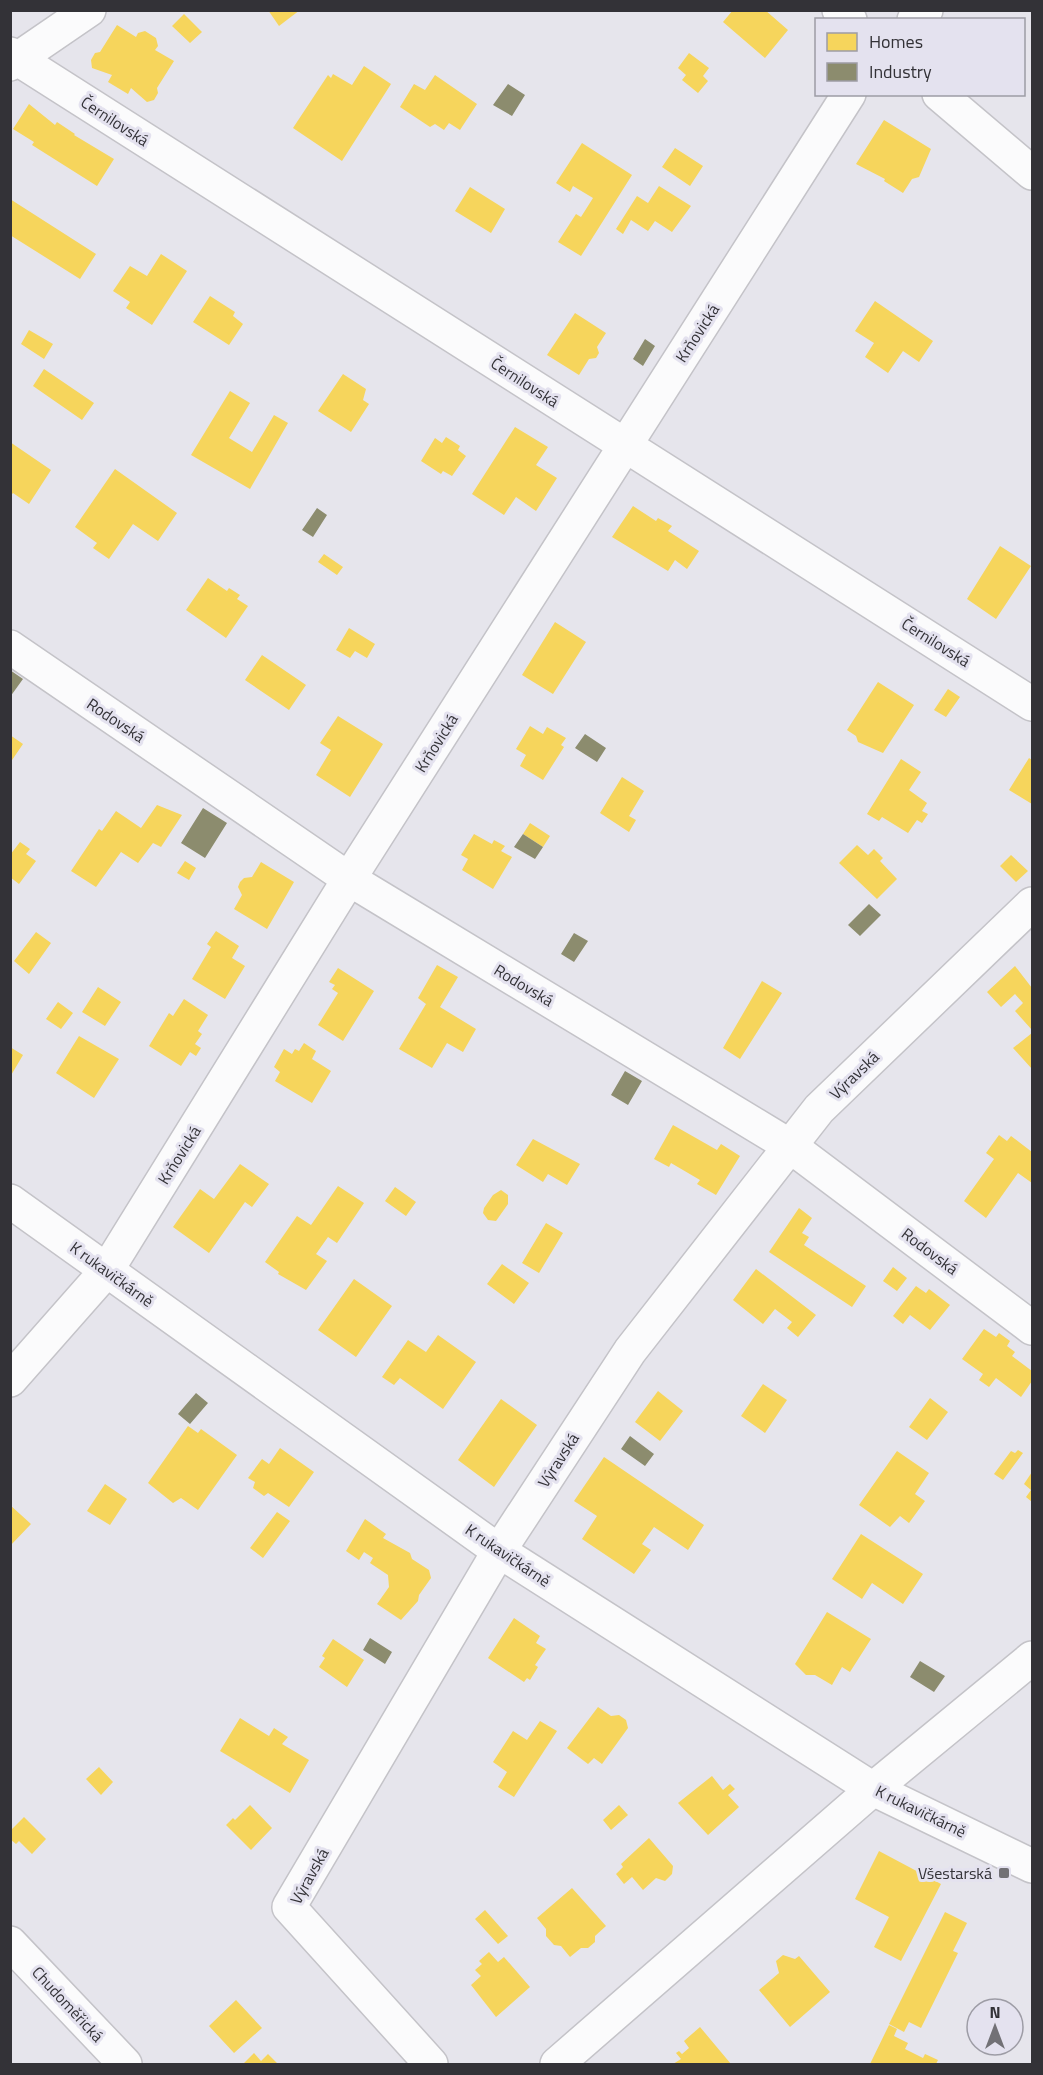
<svg xmlns="http://www.w3.org/2000/svg" width="1043" height="2075" font-family="'Titillium Web',sans-serif">
<rect width="100%" height="100%" fill="#e6e5ec"/>
<path fill="#f6d55c" d="M268 10H300L279 26Z
M733 10H765L788 30 765 58 723 22Z
M184 14 202 32 190 43 172 26Z
M117 25 136 37 138 33 145 31 156 38 158 46 155 50 174 61 157 88 158 93 154 100 147 102 131 88 128 94 108 82 112 75 92 68 91 60 95 53 100 52Z
M689 53 709 68 703 76 708 81 698 93 682 80 686 75 678 68Z
M364 66 391 84 342 161 293 128 328 75 331 78 333 74 352 85Z
M435 75 477 104 460 130 449 123 444 130 435 124 430 127 400 107 414 84 425 90Z
M29 104 55 125 57 122 75 134 74 135 114 159 97 186 32 145 34 142 13 129Z
M884 120 931 149 919 177 912 179 903 193 884 181 885 179 856 164Z
M582 143 632 175 581 256 558 242 576 214 581 217 593 198 573 186 570 192 556 183Z
M675 148 703 166 690 186 662 167Z
M659 186 691 206 672 232 655 221 648 231 631 220 623 234 616 229 637 196 648 203Z
M470 187 505 209 491 233 455 211Z
M10 199 96 254 80 279 10 235Z
M161 254 187 271 152 325 126 308 130 302 113 291 130 266 147 276Z
M210 296 235 312 233 316 243 324 229 345 193 322Z
M875 301 933 341 919 362 903 351 888 373 865 357 874 343 855 331Z
M575 313 606 333 597 347 599 353 596 358 589 359 579 375 547 355Z
M29 330 53 344 44 359 21 344Z
M44 369 94 403 82 420 33 386Z
M343 374 366 389 363 400 369 404 351 432 318 411Z
M230 391 250 403 229 438 252 452 274 415 288 423 250 489 191 455Z
M515 427 548 447 536 465 557 478 536 511 516 497 504 515 472 494Z
M446 437 460 446 458 450 466 456 452 476 443 471 441 474 421 461 435 438 442 443Z
M10 442 51 470 29 504 13 493 10 497Z
M115 469 177 513 158 541 133 524 109 559 93 548 97 543 75 527Z
M633 506 656 521 658 518 672 526 668 531 699 551 687 569 675 560 668 571 612 537Z
M1000 546 1031 566 996 619 967 599Z
M324 554 343 567 337 575 318 562Z
M208 578 227 591 229 588 240 595 237 599 248 606 226 638 186 610Z
M555 622 586 642 553 694 522 675Z
M349 628 375 644 367 658 355 651 350 658 336 650Z
M262 655 306 685 289 710 245 680Z
M878 682 914 705 883 753 858 742 856 736 847 730Z
M948 689 960 697 946 717 934 710Z
M338 716 383 744 350 797 316 775 331 750 320 743Z
M530 726 543 734 547 727 566 738 561 745 564 747 543 780 520 766 526 755 516 749Z
M10 735 23 744 10 763Z
M1029 758 1032 760V804L1009 790Z
M901 759 921 772 909 790 927 803 922 811 928 814 922 823 917 820 908 833 882 817 879 821 867 814Z
M622 777 644 791 629 816 636 820 629 832 600 813Z
M157 805 182 815 161 847 153 843 138 863 121 852 96 887 71 871 99 829 102 831 116 811 141 828Z
M530 823 550 836 543 847 523 834Z
M474 834 492 844 494 840 505 846 501 851 512 857 493 889 462 870 468 859 461 855Z
M20 842 30 849 26 854 36 861 19 884 10 877V855Z
M857 845 868 855 874 849 883 858 880 861 897 879 877 899 839 863Z
M1011 855 1028 871 1016 882 1000 866Z
M185 861 196 868 189 880 177 873Z
M261 862 294 882 267 929 234 909 242 895 238 887 240 882 244 878 252 877Z
M216 931 239 946 232 958 245 966 225 999 192 979 211 947 207 944Z
M36 932 51 943 29 974 14 961Z
M437 965 458 977 440 1007 476 1029 463 1052 447 1043 432 1068 399 1049 426 1004 418 998Z
M1015 966 1032 988V1030L1015 1011 1023 1003 1015 994 1001 1007 987 992Z
M338 968 374 991 343 1041 318 1025 338 993 332 989 335 985 329 982Z
M762 981 782 993 740 1059 723 1048Z
M98 987 121 1002 105 1026 82 1012Z
M184 999 208 1015 198 1031 202 1034 195 1044 201 1048 196 1056 190 1052 181 1066 149 1046 169 1013 173 1016Z
M58 1002 73 1013 61 1029 46 1019Z
M1032 1033V1069L1013 1048Z
M79 1036 119 1059 94 1098 56 1073Z
M304 1043 316 1051 312 1059 331 1071 312 1103 275 1081 280 1072 274 1067 284 1049 292 1054 295 1049 299 1051Z
M10 1047 23 1055 10 1077Z
M673 1125 717 1150 721 1144 740 1156 716 1195 697 1184 700 1180 671 1163 669 1167 654 1159Z
M999 1135 1007 1141 1011 1136 1032 1152V1183L1018 1173 986 1218 964 1201 994 1159 986 1153Z
M533 1139 580 1164 567 1185 548 1174 543 1182 516 1165Z
M240 1164 269 1184 252 1207 245 1202 209 1253 173 1227 200 1189 214 1199Z
M338 1186 364 1203 337 1243 328 1237 316 1254 327 1261 306 1290 278 1274 279 1272 265 1262 297 1216 311 1225Z
M395 1187 416 1202 406 1216 385 1201Z
M501 1190 508 1195V1204L496 1221 488 1220 483 1213 484 1208 493 1195Z
M799 1208 812 1218 802 1233 809 1237 804 1245 866 1286 852 1307 769 1252Z
M546 1223 563 1233 539 1273 522 1263Z
M502 1264 529 1283 514 1304 487 1284Z
M893 1267 907 1278 897 1291 883 1281Z
M756 1269 816 1315 798 1337 787 1328 792 1322 775 1309 763 1324 733 1300Z
M354 1279 392 1306 356 1357 318 1330Z
M916 1286 926 1293 929 1289 950 1305 930 1330 910 1315 903 1324 893 1316Z
M984 1329 996 1337 999 1333 1010 1341 1007 1346 1015 1352 1012 1356 1032 1371V1381L1021 1397 996 1378 989 1387 979 1380 983 1374 962 1359Z
M438 1335 476 1362 443 1409 400 1378 394 1385 382 1377 408 1340 426 1352Z
M763 1384 787 1400 765 1433 741 1416Z
M658 1391 683 1411 660 1441 635 1422Z
M930 1398 948 1412 927 1440 909 1427Z
M501 1399 537 1425 494 1487 458 1460Z
M188 1426 198 1433 201 1429 237 1455 198 1510 181 1498 173 1503 148 1483Z
M280 1448 314 1472 289 1507 268 1493 264 1496 253 1488 255 1482 248 1478 262 1459 269 1464Z
M1018 1450 1023 1453 1003 1480 994 1474 1011 1451 1015 1453Z
M897 1451 929 1473 915 1494 925 1501 909 1523 900 1516 890 1527 859 1505Z
M604 1457 704 1525 688 1550 654 1527 642 1544 651 1550 634 1574 582 1539 597 1516 574 1501Z
M1032 1472V1502L1026 1497 1031 1490 1024 1484Z
M105 1484 127 1499 110 1525 87 1511Z
M10 1505 31 1524 10 1546Z
M277 1512 290 1521 263 1558 250 1548Z
M365 1519 386 1534 383 1538 410 1553 412 1559 429 1570 431 1578 419 1595 418 1601 401 1620 377 1604 389 1587 388 1575 370 1563 373 1558 364 1552 359 1560 346 1551Z
M861 1534 923 1574 903 1604 872 1583 862 1599 832 1579Z
M827 1612 871 1639 850 1672 842 1667 832 1685 815 1675H806L795 1664Z
M514 1618 540 1636 536 1643 546 1649 535 1665 538 1667 530 1680 527 1678 524 1682 488 1658Z
M333 1639 364 1660 347 1687 319 1667 325 1658 322 1656Z
M598 1707 611 1716 619 1715 626 1720 628 1728 602 1764 594 1758 588 1764 567 1748Z
M240 1718 269 1736 274 1728 288 1737 282 1744 309 1760 290 1793 220 1751Z
M540 1721 557 1731 514 1797 498 1787 507 1772 493 1762 513 1731 527 1740Z
M99 1767 113 1782 101 1795 86 1779Z
M712 1776 723 1790 730 1784 735 1789 728 1795 739 1807 708 1835 678 1803Z
M250 1805 272 1828 251 1850 226 1825 233 1818 235 1820Z
M619 1805 628 1815 611 1830 603 1820Z
M24 1817 46 1839 32 1854 19 1841 16 1844 10 1839V1831Z
M649 1838 673 1866 672 1874 665 1881 656 1878 643 1890 632 1877 624 1884 616 1874 623 1867 621 1864Z
M879 1851 941 1884 901 1961 874 1947 889 1917 855 1899Z
M572 1888 606 1926 595 1936V1942L588 1948H581L570 1957 561 1946 554 1945 546 1936V1929L537 1918Z
M485 1910 508 1936 498 1944 475 1919Z
M945 1912 967 1923 953 1951 958 1953 921 2028 909 2022 904 2032 889 2024Z
M489 1952 498 1962 504 1957 530 1987 496 2017 471 1985 481 1976 475 1970 482 1964 479 1961Z
M783 1955 795 1959 799 1956 830 1992 790 2027 759 1990 779 1973 776 1961Z
M236 2000 262 2028 234 2053 209 2026Z
M889 2025 897 2029 894 2036 908 2043 905 2049 923 2058 925 2054 938 2060 936 2064H870Z
M700 2027 731 2064H673L681 2059 676 2053 679 2051 682 2054 689 2048 684 2041Z
M254 2053 261 2061 268 2054 278 2064H243Z"/>
<path fill="#8c8c6e" d="M508 84 525 95 512 116 493 105Z
M645 339 655 346 643 366 633 359Z
M317 508 327 515 313 537 302 530Z
M10 670 23 679 10 697Z
M585 734 606 748 597 762 575 748Z
M203 808 227 823 205 858 181 843Z
M523 834 543 847 535 859 514 847Z
M869 904 881 915 860 936 848 925Z
M574 933 588 941 574 962 561 954Z
M625 1071 642 1081 628 1105 611 1095Z
M196 1393 208 1403 190 1424 178 1414Z
M630 1436 654 1454 645 1466 621 1449Z
M370 1638 392 1652 385 1664 363 1650Z
M920 1661 945 1676 934 1692 910 1677Z"/>
<g fill="none" stroke-linecap="round" stroke-linejoin="round">
<defs>
<path id="minor" d="M839 10 850 20
M914 20 926 10
M10 54 1032 704
M10 64 89 10
M939 94 1032 173
M10 647 349 879 790 1146 1032 1328
M10 1201 499 1551 873 1789 1032 1866
M10 1380 107 1270 349 879 849 94
M10 1943 125 2064
M431 2064 289 1907 499 1551 630 1351 819 1109 1032 904
M557 2064 873 1789 1032 1658"/>
</defs>
<use href="#minor" stroke="#c4c3c8" stroke-width="36"/>
<use href="#minor" stroke="#fbfbfc" stroke-width="33"/>
</g>
<rect fill="#727176" stroke="#e4e2ef" stroke-width="2" x="998" y="1867" width="12" height="12" rx="3"/>
<g text-anchor="middle" stroke-width="6" stroke-linejoin="round" paint-order="stroke">
<g font-size="16" fill="#333237" stroke="#e4e2ef">
<text transform="translate(115 121) rotate(33)" y="6">Černilovská</text>
<text transform="translate(697 333) rotate(-57)" y="6">Krňovická</text>
<text transform="translate(525 382) rotate(33)" y="6">Černilovská</text>
<text transform="translate(936 642) rotate(32)" y="6">Černilovská</text>
<text transform="translate(116 720) rotate(34)" y="6">Rodovská</text>
<text transform="translate(436 743) rotate(-58)" y="6">Krňovická</text>
<text transform="translate(524 985) rotate(31)" y="6">Rodovská</text>
<text transform="translate(854 1075) rotate(-44)" y="6">Výravská</text>
<text transform="translate(179 1155) rotate(-58)" y="6">Krňovická</text>
<text transform="translate(930 1251) rotate(37)" y="6">Rodovská</text>
<text transform="translate(112 1274) rotate(36)" y="6">K rukavičkárně</text>
<text transform="translate(558 1460) rotate(-57)" y="6">Výravská</text>
<text transform="translate(508 1555) rotate(34)" y="6">K rukavičkárně</text>
<text transform="translate(921 1811) rotate(26)" y="6">K rukavičkárně</text>
<text transform="translate(309 1876) rotate(-61)" y="6">Výravská</text>
<text transform="translate(68 2004) rotate(47)" y="6">Chudoměřická</text>
</g>
<g font-size="16" fill="#333237" stroke="#e4e2ef" text-anchor="end">
<text x="992" y="1879">Všestarská</text>
</g>
</g>
<rect width="1043" height="2075" fill="none" stroke="#333237" stroke-width="24"/>
<rect x="815" y="18" width="210" height="78" fill="#e4e2ef" stroke="#9d9ca5" stroke-width="1.5"/>
<rect x="827" y="33" width="30" height="18" fill="#f6d55c" stroke="#9d9ca5" stroke-width="1.5"/>
<text x="869" y="48" font-size="18" fill="#333237">Homes</text>
<rect x="827" y="63" width="30" height="18" fill="#8c8c6e" stroke="#9d9ca5" stroke-width="1.5"/>
<text x="869" y="78" font-size="18" fill="#333237">Industry</text>
<g transform="translate(995 2027)"><circle r="28" fill="#e4e2ef" stroke="#9d9ca5" stroke-width="1.5"/>
<path d="M0-4.5L10 22L0 15L-10 22Z" fill="#727176"/>
<text y="-9" font-size="16" font-weight="bold" text-anchor="middle" fill="#333237">N</text>
</g>
</svg>
